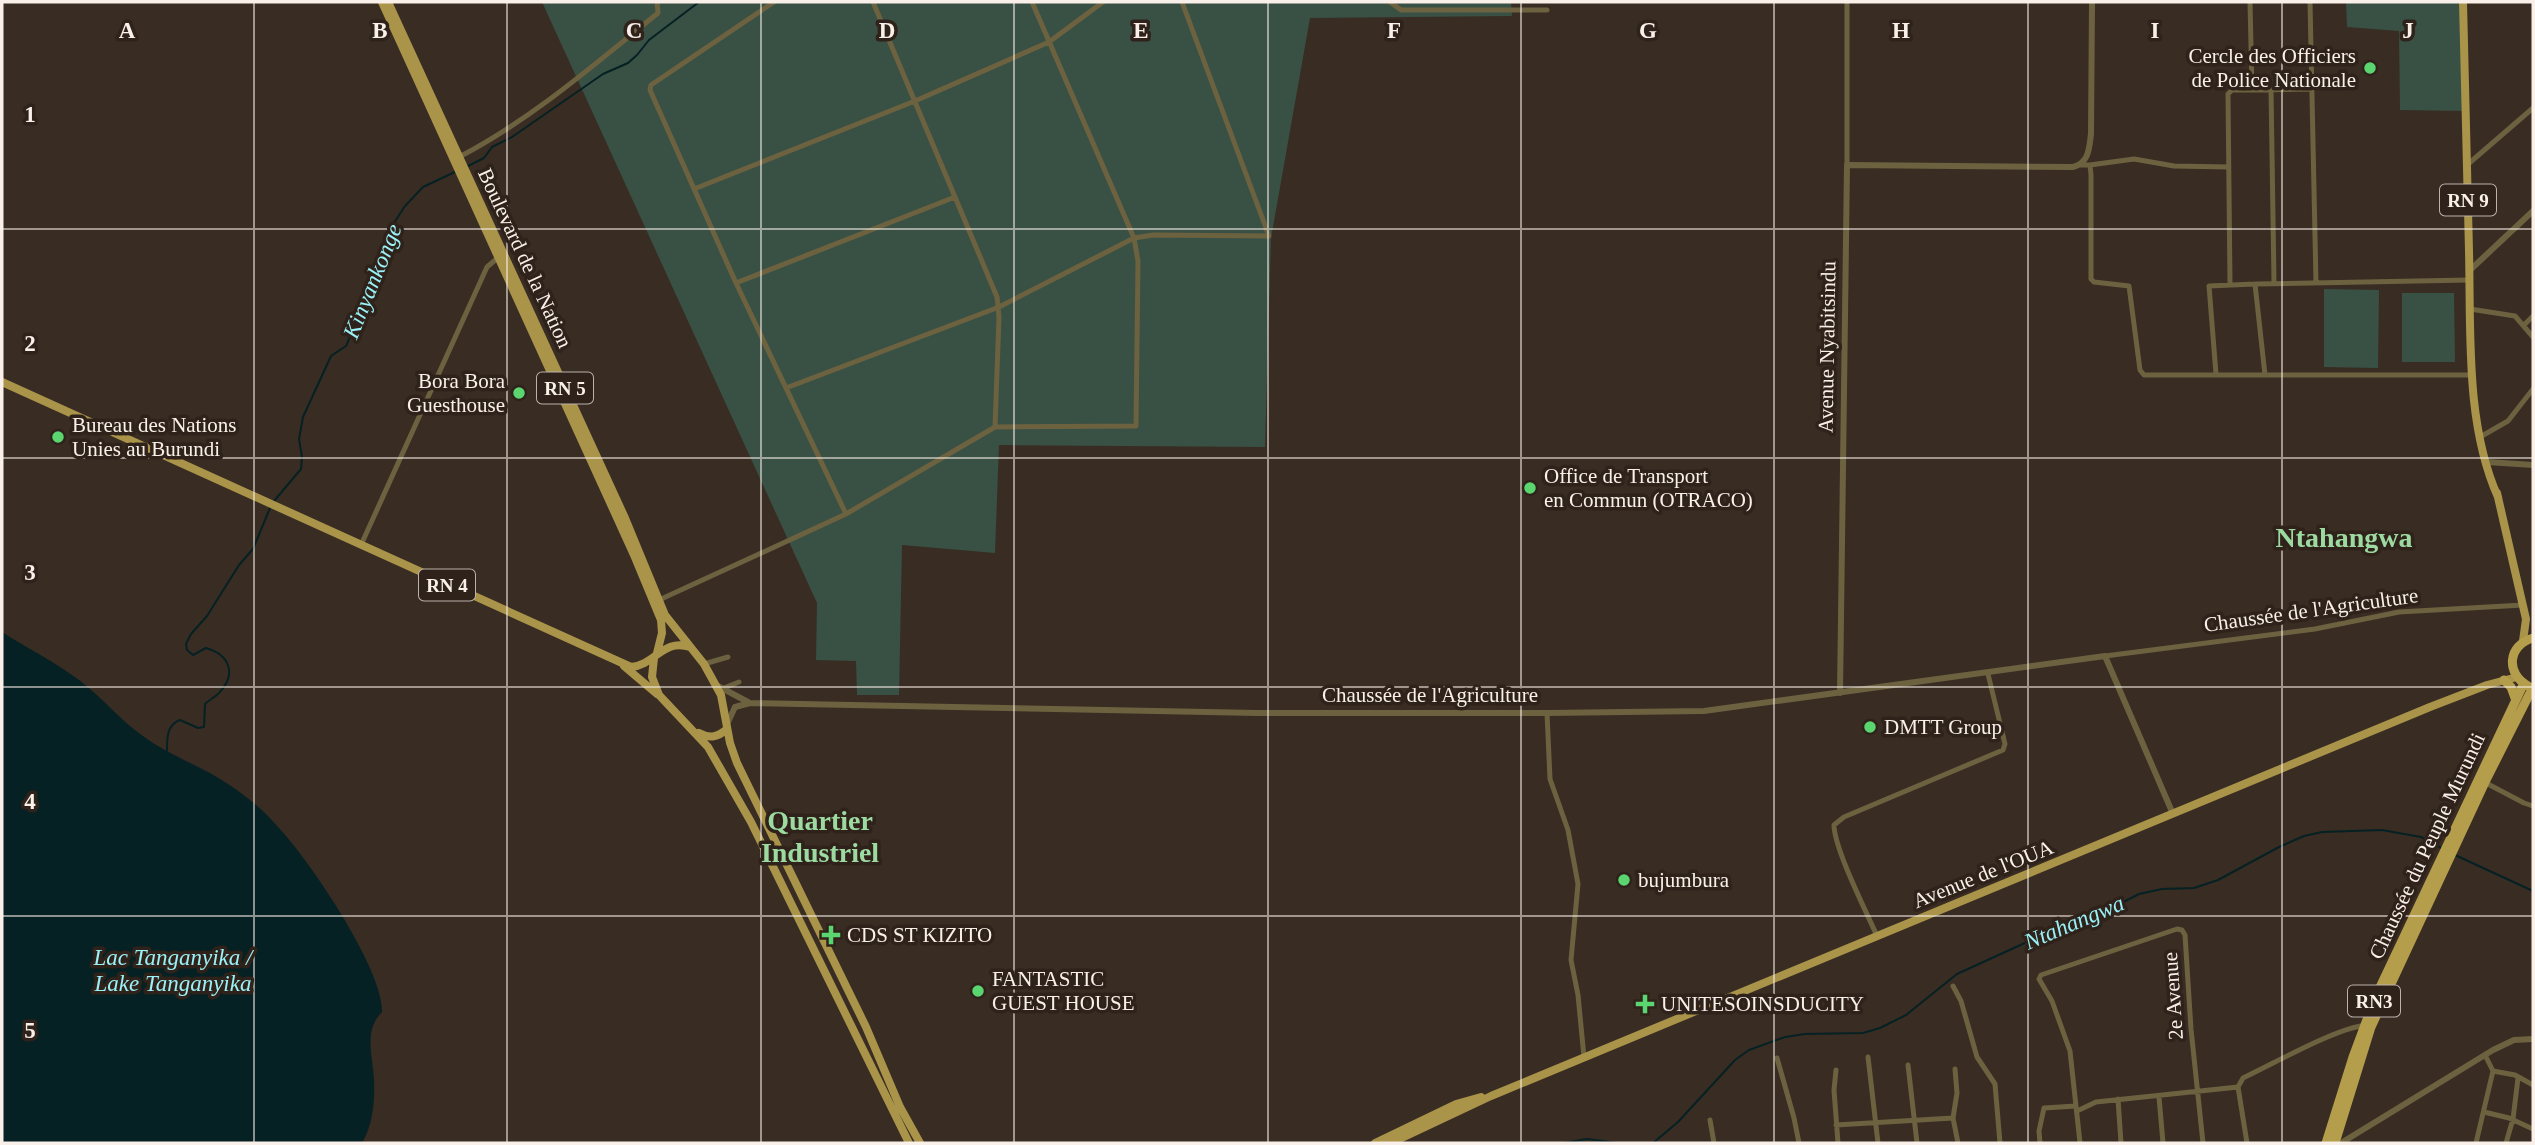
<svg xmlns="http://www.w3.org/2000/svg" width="2535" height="1145" font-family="'Times New Roman',serif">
<rect width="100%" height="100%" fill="#392c23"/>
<path fill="#395044" d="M542 2H1511L1512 16 1310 18 1271 238 1265 447 999 445 995 553 902 545 899 695H857L856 661 816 660 817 603Z
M2346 2H2462L2465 111 2400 110 2399 31 2347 27Z
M2324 289 2379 290 2378 368 2324 367Z
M2402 293H2454L2455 362H2402Z"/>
<path fill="#062123" d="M2 632C27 648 55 662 79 680 102 697 120 720 143 736 171 757 203 766 231 786 249 798 265 812 279 828 309 860 384 970 382 1012 363 1031 373 1056 374 1080 375 1100 373 1125 362 1143H2Z"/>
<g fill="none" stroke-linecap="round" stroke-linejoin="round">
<path stroke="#062123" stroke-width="2" d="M468 166 484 158 492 147 512 137 603 74 628 63 637 55 649 40 699 2
M274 501 301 469 302 457 299 439 303 417 331 356 346 346 359 317 358 304 374 272 392 226 405 206 423 187 457 171
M167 753C167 740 166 725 180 720L198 728 204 727 205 704C209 700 215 697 219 693 237 674 230 655 206 648L193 655 187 650 186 644 191 634 207 616 239 565 253 549 270 508
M2455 855 2533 891
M1563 1143 1587 1139 1618 1143
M1653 1143 1678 1122 1735 1060 1749 1050 1785 1037 1805 1034 1863 1033 1880 1028 1906 1015 1957 974 2027 942 2102 913 2139 894 2162 889 2194 888 2218 880 2279 847 2304 836 2322 832 2382 830 2421 837 2441 848"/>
<path stroke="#6c6240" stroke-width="5" d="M774 2 651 85 650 90 736 283 846 514
M873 2 997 297 999 317 995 427
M1390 2 1401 10H1547
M1847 2V165
M2310 2 2316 283
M2271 89 2274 282
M2252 90 2311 89
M459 157C532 119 595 64 658 13L657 2
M2080 165H2090L2091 175V279L2094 282 2129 286 2140 370 2144 375H2472
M2090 165 2134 159 2174 166 2229 167
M2467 165 2533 108
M694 189 915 101 1049 42 1103 2
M736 283 955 197
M2230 284 2228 94 2232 90H2252L2250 2
M2470 309 2515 316 2533 337
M2524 325 2533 316
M2216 374 2209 286 2255 284
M2265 375 2255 284 2469 280
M786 388 999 307 1134 238 1153 235 1269 236 1182 2
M2480 437 2508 421 2533 389
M361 545 487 267 500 256
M659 600 846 514 995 427 1136 426 1138 261 1134 238 1032 2
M2105 656 2315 629 2399 612 2523 605
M704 664 728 657
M724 688 739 682
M1547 713 1550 779 1568 830 1578 884 1571 960 1578 995 1584 1057
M2484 782 2524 803 2533 806
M1877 936C1866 911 1834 848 1834 825L1844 817 2003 750 2005 744 1988 674
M1953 986 1961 1001 1977 1057 1995 1084 2000 1143
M1868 1057 1878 1143
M1777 1058 1794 1118 1799 1143
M1908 1065 1917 1143
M1836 1070 1834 1090 1838 1143
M2493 1071 2515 1075 2533 1085
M2238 1087 2247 1143
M2159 1097 2163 1143
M2118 1099 2121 1143
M2077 1111 2096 1102 2238 1087 2243 1078C2275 1063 2334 1029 2366 1025
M2484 1112 2509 1118 2533 1129
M1953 1118 1957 1093 1955 1069
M1710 1120 1714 1143
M1836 1125 1953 1118 1958 1143
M2040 1143 2039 1131 2044 1108 2076 1106
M2080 1143 2070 1051 2052 1001 2039 979 2041 975 2177 929 2182 930 2185 935 2191 1029 2203 1143
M2476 1143 2493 1071 2485 1055
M2506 1143 2513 1119 2518 1078"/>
<path stroke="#6c6240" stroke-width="6" d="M2469 271 2533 211
M2487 462 2533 465
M716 685 748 702
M1840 693 1847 165 2073 167C2089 163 2089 149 2091 134L2092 2
M728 722 735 707 750 703 1257 713H1547L1704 711 2105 656 2173 814
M2341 1143 2493 1050 2514 1040 2533 1039"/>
<path stroke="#a9944a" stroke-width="8" d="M382 2 634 555 661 620 662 633 657 653
M388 2 625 518 665 615 704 664 721 695 730 743 737 763 866 1027 900 1107 920 1143
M2463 2C2465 85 2467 168 2469 251 2471 330 2465 424 2498 497
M2 382 631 667C655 665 663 638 690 647
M2497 493 2526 619 2523 641
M654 658 652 677 659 695 708 747 751 822 909 1143
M624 666 657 694
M699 733C710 739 718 737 727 729
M1375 1143 1456 1104 1481 1097
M1391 1143 1491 1096 2430 707 2487 685 2517 677"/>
<path stroke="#b49e4b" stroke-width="9" d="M2504 680 2511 687 2515 698
M2528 686C2505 673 2508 645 2533 638
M2326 1143 2353 1057 2375 998 2524 683
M2335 1143 2371 1027 2485 782 2533 687"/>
</g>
<path fill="none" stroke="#f9f0ea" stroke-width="2" stroke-opacity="0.55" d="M254 2V1143M507 2V1143M761 2V1143M1014 2V1143M1268 2V1143M1521 2V1143M1774 2V1143M2028 2V1143M2282 2V1143M2 229H2533M2 458H2533M2 687H2533M2 916H2533"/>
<g fill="#5ad56f" stroke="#2f221a" stroke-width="2.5">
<circle cx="2370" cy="68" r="7"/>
<circle cx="519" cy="393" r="7"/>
<circle cx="58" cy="437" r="7"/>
<circle cx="1530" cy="488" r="7"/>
<circle cx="1870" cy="727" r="7"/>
<circle cx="1624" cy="880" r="7"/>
<path d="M827.5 924.5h7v7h7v7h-7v7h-7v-7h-7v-7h7z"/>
<circle cx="978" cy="991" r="7"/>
<path d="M1641.5 993.5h7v7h7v7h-7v7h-7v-7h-7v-7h7z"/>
</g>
<g text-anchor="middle" stroke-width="7" stroke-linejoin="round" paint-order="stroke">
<g fill="#2f221a" stroke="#bcb2ac" stroke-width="2">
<rect x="2440" y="184.5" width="56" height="31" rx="5"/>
<rect x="537" y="372.5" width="56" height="31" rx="5"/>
<rect x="419" y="569.5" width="56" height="31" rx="5"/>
<rect x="2348" y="985.5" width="52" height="31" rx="5"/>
</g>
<g font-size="19" font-weight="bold" fill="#f9f0ea">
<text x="2468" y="207">RN 9</text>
<text x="565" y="395">RN 5</text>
<text x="447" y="592">RN 4</text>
<text x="2374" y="1008">RN3</text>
</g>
<g font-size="21" fill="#f9f0ea" stroke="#2f221a" text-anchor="start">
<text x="2356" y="63" text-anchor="end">Cercle des Officiers<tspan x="2356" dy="24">de Police Nationale</tspan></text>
<text x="505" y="388" text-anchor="end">Bora Bora<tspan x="505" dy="24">Guesthouse</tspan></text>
<text x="72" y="432">Bureau des Nations<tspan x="72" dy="24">Unies au Burundi</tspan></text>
<text x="1544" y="483">Office de Transport<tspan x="1544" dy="24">en Commun (OTRACO)</tspan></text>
<text x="1884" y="734">DMTT Group</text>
<text x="1638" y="887">bujumbura</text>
<text x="847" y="942">CDS ST KIZITO</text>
<text x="992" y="986">FANTASTIC<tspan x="992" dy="24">GUEST HOUSE</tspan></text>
<text x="1661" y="1011">UNITESOINSDUCITY</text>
</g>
<g font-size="21" fill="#f9f0ea" stroke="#2f221a">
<text transform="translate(525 258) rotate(65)" y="7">Boulevard de la Nation</text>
<text transform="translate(1827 347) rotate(-89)" y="7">Avenue Nyabitsindu</text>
<text transform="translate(2311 610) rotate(-8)" y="7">Chaussée de l'Agriculture</text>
<text x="1430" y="702">Chaussée de l'Agriculture</text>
<text transform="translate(2427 846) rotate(-65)" y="7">Chaussée du Peuple Murundi</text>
<text transform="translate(1983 874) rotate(-22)" y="7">Avenue de l'OUA</text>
<text transform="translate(2173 996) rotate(-94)" y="7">2e Avenue</text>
</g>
<g font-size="23" font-style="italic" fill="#9af1f7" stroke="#2f221a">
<text transform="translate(372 281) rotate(-68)" y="8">Kinyankonge</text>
<text transform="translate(2074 922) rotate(-23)" y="8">Ntahangwa</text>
<text x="173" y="965">Lac Tanganyika /<tspan x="173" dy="26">Lake Tanganyika</tspan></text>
</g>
<g font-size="28" font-weight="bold" fill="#9ddaa2" stroke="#2f221a">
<text x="2344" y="547">Ntahangwa</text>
<text x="820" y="830">Quartier<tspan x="820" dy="32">Industriel</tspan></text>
</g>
</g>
<g font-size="23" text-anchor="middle" font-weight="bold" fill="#f9f0ea" stroke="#2f221a" stroke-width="7" stroke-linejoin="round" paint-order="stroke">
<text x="127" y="38">A</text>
<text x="380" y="38">B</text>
<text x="634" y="38">C</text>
<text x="887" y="38">D</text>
<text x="1141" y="38">E</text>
<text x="1394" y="38">F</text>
<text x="1648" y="38">G</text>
<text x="1901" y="38">H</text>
<text x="2155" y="38">I</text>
<text x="2408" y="38">J</text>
<text x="30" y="122">1</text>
<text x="30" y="351">2</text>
<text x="30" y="580">3</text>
<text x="30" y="809">4</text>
<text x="30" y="1038">5</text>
</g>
<rect width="2535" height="1145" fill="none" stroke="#f9f0ea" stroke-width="7"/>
</svg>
